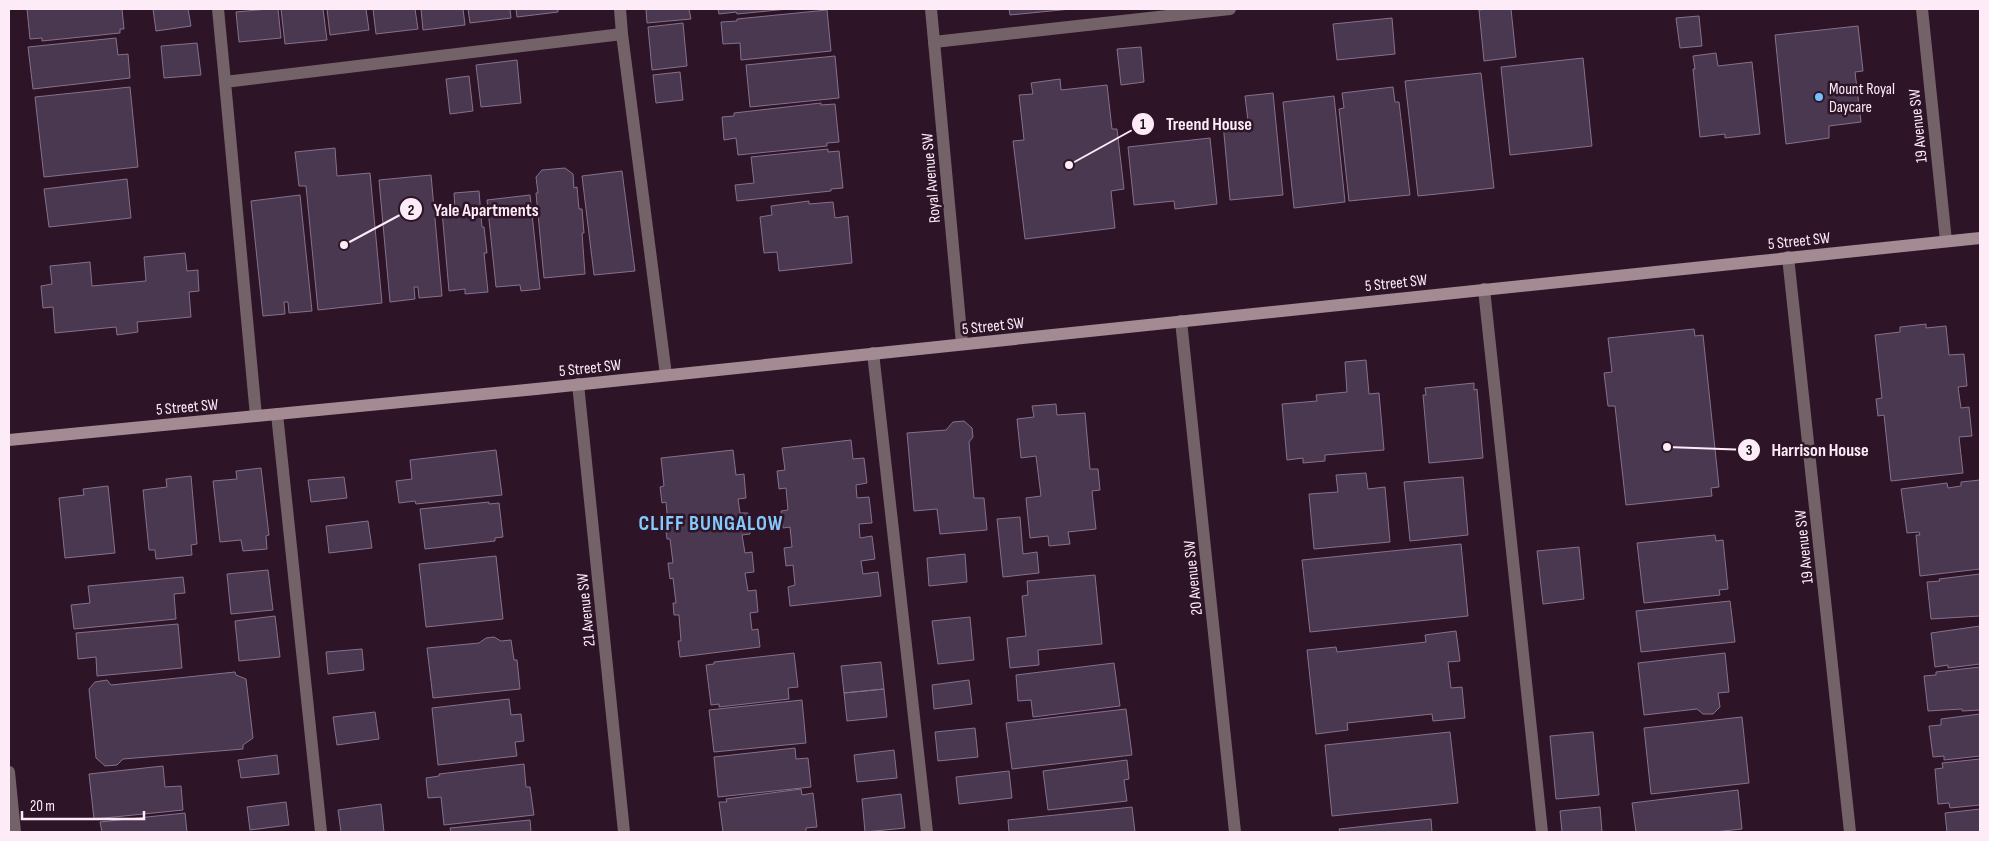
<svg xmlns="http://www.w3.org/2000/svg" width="1989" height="841" font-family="'Sofia Sans Condensed',sans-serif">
<rect width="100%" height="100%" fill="#2d1527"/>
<path fill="#4a3750" stroke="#85718c" d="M27 9H122L124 29H120V33L42 41V38L30 39Z
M153 9H188L191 26 156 31Z
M268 9H278L281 38 239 42 236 12Z
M281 9H323L327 40 285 44Z
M327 9H366L369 30 330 35Z
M373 9H415L418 29 376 34Z
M421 9H463L465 25 423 30Z
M468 9H510L511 18 470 23Z
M516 9H558V12L517 17Z
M646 9H689L691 19 647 23Z
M718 9H788L737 14 736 12 719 14Z
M1009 9H1071L1010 15Z
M1488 9H1511L1516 57 1484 61 1479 10Z
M827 10 831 51 741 60 740 43 723 44 721 22 737 21V19Z
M1699 16 1702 46 1680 48 1676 18Z
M1392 18 1395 54 1337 60 1333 24Z
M683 23 687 66 652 70 648 27Z
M1858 26 1863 71 1855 72 1861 122 1829 126V138L1786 144 1775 35Z
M116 38 118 55 128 54 130 78 33 89 28 47Z
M197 43 201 75 164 78 161 46Z
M1141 47 1144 82 1121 85 1117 49Z
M1716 53 1718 66 1752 62 1760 134 1725 138V134L1700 137 1693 69H1695L1693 56Z
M835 56 839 98 750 107 746 65Z
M1583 58 1592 146 1510 155 1501 67Z
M517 60 521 103 481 107 476 65Z
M680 72 683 100 656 103 653 75Z
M1481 73 1494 188 1418 196 1405 81Z
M469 76 473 111 450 114 446 79Z
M1060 79 1061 90 1107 85 1112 129H1117L1124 189 1111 191 1115 228 1025 239 1013 141 1024 140 1019 95 1033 94 1031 83Z
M130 87 138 167 44 177 35 97Z
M1393 87 1395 102H1399L1410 195 1349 201 1339 109 1344 108 1342 93Z
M1273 93 1283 195 1230 200 1223 123 1248 121 1245 96Z
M1334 96 1345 202 1294 208 1283 102Z
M821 103V105L835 104 839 142 827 143V146L738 155 736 138 724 140 722 117 734 116V113Z
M1210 138 1217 204 1175 209 1174 201 1134 205 1128 147Z
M335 148 337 176 370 173 382 303 318 310 306 186H299L295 152Z
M828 149V152L839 151 843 188 831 189V191L737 201 735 185 754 183 751 157Z
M565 168 573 174 574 188 577 187 579 209H582L584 233H582L585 274 544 278 536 193H538L536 177 542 170Z
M622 171 635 271 594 275 582 176Z
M431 175 442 296 419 298 418 287H414L415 299 390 302 379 180Z
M127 179 131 218 49 227 44 189Z
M479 191 482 227H484L487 253H484L488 292 465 294V289L449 291 442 211 455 210 454 193Z
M300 195 312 311 289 313 288 302H284L285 314 263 316 251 201Z
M530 195 540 289 521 291 520 285 496 287 487 200Z
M809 201V204L833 202 835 218 848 216 852 263 779 271 777 252 764 253 760 217 772 215 771 206Z
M185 253 187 271 198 270V275L199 291 189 292 191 317 137 322 138 332 117 335 116 327 55 333 53 307 43 308 41 286 52 284 50 266 90 262 92 286 146 281 144 257Z
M1926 324V328L1946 326 1949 355 1964 354 1967 386 1958 387 1961 408 1969 407 1972 436 1959 437 1963 473 1891 481 1884 415 1878 416 1876 399 1882 398 1875 335 1900 332V327Z
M1694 329 1695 336 1703 335 1719 487 1711 488 1712 496 1626 505 1615 406H1608L1604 373 1612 372 1608 338Z
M1366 360 1369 394 1379 393 1384 450 1325 455V461L1303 463V458L1287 460 1282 404 1317 401 1316 395 1347 392 1345 362Z
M1474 383V390L1477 389 1483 458 1429 463 1423 395H1426L1425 388Z
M1056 404 1057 415 1085 413 1090 469H1098L1100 490 1092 491 1096 529 1068 532 1070 544 1049 546 1048 536 1030 538 1026 498 1041 496 1036 456 1021 458 1017 419 1034 417 1032 406Z
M964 421 972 428 973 437 969 442 974 498H984L987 530 940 534 937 509 914 511 907 433 946 430 953 422Z
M851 440 853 459 864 458 867 483 856 485 857 498 869 497 872 523 859 524 860 538 872 536 875 559 861 561 863 574 878 572 881 596 790 606 788 587 795 585 793 565 786 566 784 548 792 547 790 527 783 528 781 511 788 510 786 488 779 489 777 471 785 470 782 448Z
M496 450 502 495 416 504 415 501 399 503 396 481 412 479 410 460Z
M733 450 736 475 744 474 746 498 738 499 740 513H748L750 534 742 535 745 553 752 552 754 572 745 573 748 591 756 590 758 612 750 613 752 630 758 629 760 647 680 657 678 641H681L679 615H674L673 603H676L673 578 670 579 668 563H673L670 539H667L665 524H668L666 502 662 503 660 487 664 486 661 458Z
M261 468 269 535 266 536 267 549 243 551 241 540 220 542 213 481 237 479 236 471Z
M1366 473 1368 489 1385 487 1390 542 1314 549 1309 494 1338 492 1336 475Z
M191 476 197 544 191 545 192 555 156 559 155 550H149L143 490 167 487 166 479Z
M344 477 347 498 311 502 308 480Z
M1463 477 1468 535 1410 541 1404 482Z
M1980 480V569L1920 576 1916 535H1920L1919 532 1907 533 1901 489 1947 483 1948 488 1961 486V482Z
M108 486 115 553 65 558 59 498 84 495 83 489Z
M489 502V504L499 503 503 537 495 538V541L425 549 420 509Z
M1020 517 1023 554 1037 552 1039 573 1003 577 997 519Z
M368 521 372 548 329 553 326 526Z
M1715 535 1716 541 1723 540 1728 589 1719 590 1720 595 1644 603 1637 543Z
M1461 544 1468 616 1310 632 1302 560Z
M1579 547 1584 599 1543 604 1537 551Z
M965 554 967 582 929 586 927 558Z
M496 556 503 619 426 627 419 564Z
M268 570 273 610 231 614 227 574Z
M1980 574V616L1931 619 1927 582 1940 581 1939 579Z
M1095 575 1102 644 1038 650 1039 665 1010 668 1007 638 1026 636 1022 596 1028 595 1027 581Z
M183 577 185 593 174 594 176 619 74 629 71 605 90 603 88 586Z
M1730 601 1735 642 1641 652 1636 611Z
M275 616 280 657 239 661 235 621Z
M970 617 974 660 938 664 932 621Z
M178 624 182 668 97 676 96 657 78 659 76 633Z
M1980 626V664L1948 668V665L1935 667 1931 633Z
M1456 631 1460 661 1448 662 1451 688 1462 687 1465 718 1433 721 1432 714 1347 723 1348 730 1316 734 1307 650 1336 647 1337 652 1426 642 1425 635Z
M494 637 501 641 511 640 514 660H517L520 689 433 698 427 648 479 643 486 638Z
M362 649 364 670 328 674 326 652Z
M794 653 798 687 788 688 789 699 719 707V704L711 705 706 665 714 664V662Z
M1725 653 1729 692 1718 693 1720 707 1713 714H1703L1697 709 1644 715 1638 663Z
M881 662 884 689 844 693 841 666Z
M1114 663 1120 706 1033 717 1031 700 1018 701 1016 675Z
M1980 667V710L1962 711V709L1928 711 1924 676 1936 675V672Z
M235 672 236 675 246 679 253 738 243 745V749L123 759 117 765 105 766 96 758 89 689 95 682 107 680 111 685Z
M969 680 972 704 934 709 932 685Z
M884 689 887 717 847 721 844 693Z
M509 699 511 715 521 714 524 741 515 742 517 756 438 765 432 708Z
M802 700 806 743 714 752 709 710Z
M1126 709 1132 755 1012 769 1006 723Z
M375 712 379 739 337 745 333 717Z
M1980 714V756L1944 760V756L1933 757 1929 726 1941 725V719Z
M1742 717 1749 783 1651 794 1644 728Z
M975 728 978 757 938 761 935 732Z
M1450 732 1458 803 1332 816 1325 745Z
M1593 732 1599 795 1556 799 1550 736Z
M795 748 796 759 808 758 811 787 718 797 714 757Z
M894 750 897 778 857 782 854 755Z
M277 755 279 774 241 778 238 760Z
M1980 759V805L1950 808 1949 803 1938 804 1935 769 1943 768 1942 763Z
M1127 760 1129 779 1124 780 1127 801 1048 810 1043 771Z
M524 764 526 787H530L534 815 444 825 441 797 428 798 426 778 439 776V774Z
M163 766 165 787 181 786 183 810 94 819 89 774Z
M1009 771 1012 798 959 804 956 777Z
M801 789 802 795 813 793 817 827 806 828V832H723L719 802H727L726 799Z
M1738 790 1742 829 1714 832H1636L1632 803Z
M901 794 905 828 865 832 862 799Z
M286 802 289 825 250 830 247 807Z
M381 804 384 832H341L338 810Z
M1132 807 1135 832H1009L1008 820Z
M1600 807 1602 832H1562L1560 811Z
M1980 809V832H1947L1945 813Z
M185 813 187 832H102L100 822Z
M1431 819 1432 832H1340L1339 829Z
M530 820 531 832H451L450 828Z"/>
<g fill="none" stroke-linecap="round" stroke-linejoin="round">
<path stroke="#736368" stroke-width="12" d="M218 9 225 82 622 34 666 375
M620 9 622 34
M934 42 1230 9
M225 82 256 416
M1484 289 1542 832
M873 353 927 832
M277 414 321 832"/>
<path stroke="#736368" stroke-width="12" d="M931 9 962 344
M1922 9 1946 241
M1788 257 1850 832
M1181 321 1235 832
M578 384 624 832
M9 772 15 832"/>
<path stroke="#a48a93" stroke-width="12" d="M9 440 536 389 1980 238"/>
</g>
<circle fill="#75c0f6" stroke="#2d1527" stroke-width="2" cx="1819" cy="97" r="5"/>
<g text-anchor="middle" stroke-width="5" stroke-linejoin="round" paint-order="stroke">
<g font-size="16" fill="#fdecf8" stroke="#2d1527" text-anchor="start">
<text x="1829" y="94">Mount Royal<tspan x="1829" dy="18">Daycare</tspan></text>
</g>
<g font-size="16" fill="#fdecf8" stroke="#2d1527">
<text transform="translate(1917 126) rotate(-96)" y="6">19 Avenue SW</text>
<text transform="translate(930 178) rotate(-95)" y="6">Royal Avenue SW</text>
<text transform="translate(1799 240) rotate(-6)" y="6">5 Street SW</text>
<text transform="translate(1396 282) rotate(-6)" y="6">5 Street SW</text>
<text transform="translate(993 325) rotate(-6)" y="6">5 Street SW</text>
<text transform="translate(590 367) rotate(-6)" y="6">5 Street SW</text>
<text transform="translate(187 406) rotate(-5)" y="6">5 Street SW</text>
<text transform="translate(1803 547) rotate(-96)" y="6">19 Avenue SW</text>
<text transform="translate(1192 578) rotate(-96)" y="6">20 Avenue SW</text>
<text transform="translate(585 610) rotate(-96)" y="6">21 Avenue SW</text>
</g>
<g font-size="21" font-weight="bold" letter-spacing="1" fill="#85cafc" stroke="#2d1527">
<text x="711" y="530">CLIFF BUNGALOW</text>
</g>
</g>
<path fill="none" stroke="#fdecf8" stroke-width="2" d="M1069 165L1143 124M344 245L411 209M1667 447L1749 450"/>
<g fill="#fdecf8" stroke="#2d1527" stroke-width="2">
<circle cx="1069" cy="165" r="5"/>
<circle cx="344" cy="245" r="5"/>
<circle cx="1667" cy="447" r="5"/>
<circle cx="1143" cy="124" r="12"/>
<circle cx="411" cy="209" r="12"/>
<circle cx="1749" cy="450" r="12"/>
</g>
<g font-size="15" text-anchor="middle" font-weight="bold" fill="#111">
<text x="1143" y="129">1</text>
<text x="411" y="215">2</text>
<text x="1749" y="455">3</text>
</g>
<g font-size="18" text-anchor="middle" font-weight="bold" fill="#fdecf8" stroke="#2d1527" stroke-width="5" stroke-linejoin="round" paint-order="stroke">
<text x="1209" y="130">Treend House</text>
<text x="486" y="216">Yale Apartments</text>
<text x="1820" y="456">Harrison House</text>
</g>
<rect width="1989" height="841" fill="none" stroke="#fdecf8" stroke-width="20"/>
<path d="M22 811v8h122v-8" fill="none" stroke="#fdecf8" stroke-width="2.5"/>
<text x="30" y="811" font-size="15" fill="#fdecf8" stroke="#2d1527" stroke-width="4" paint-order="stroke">20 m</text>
</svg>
